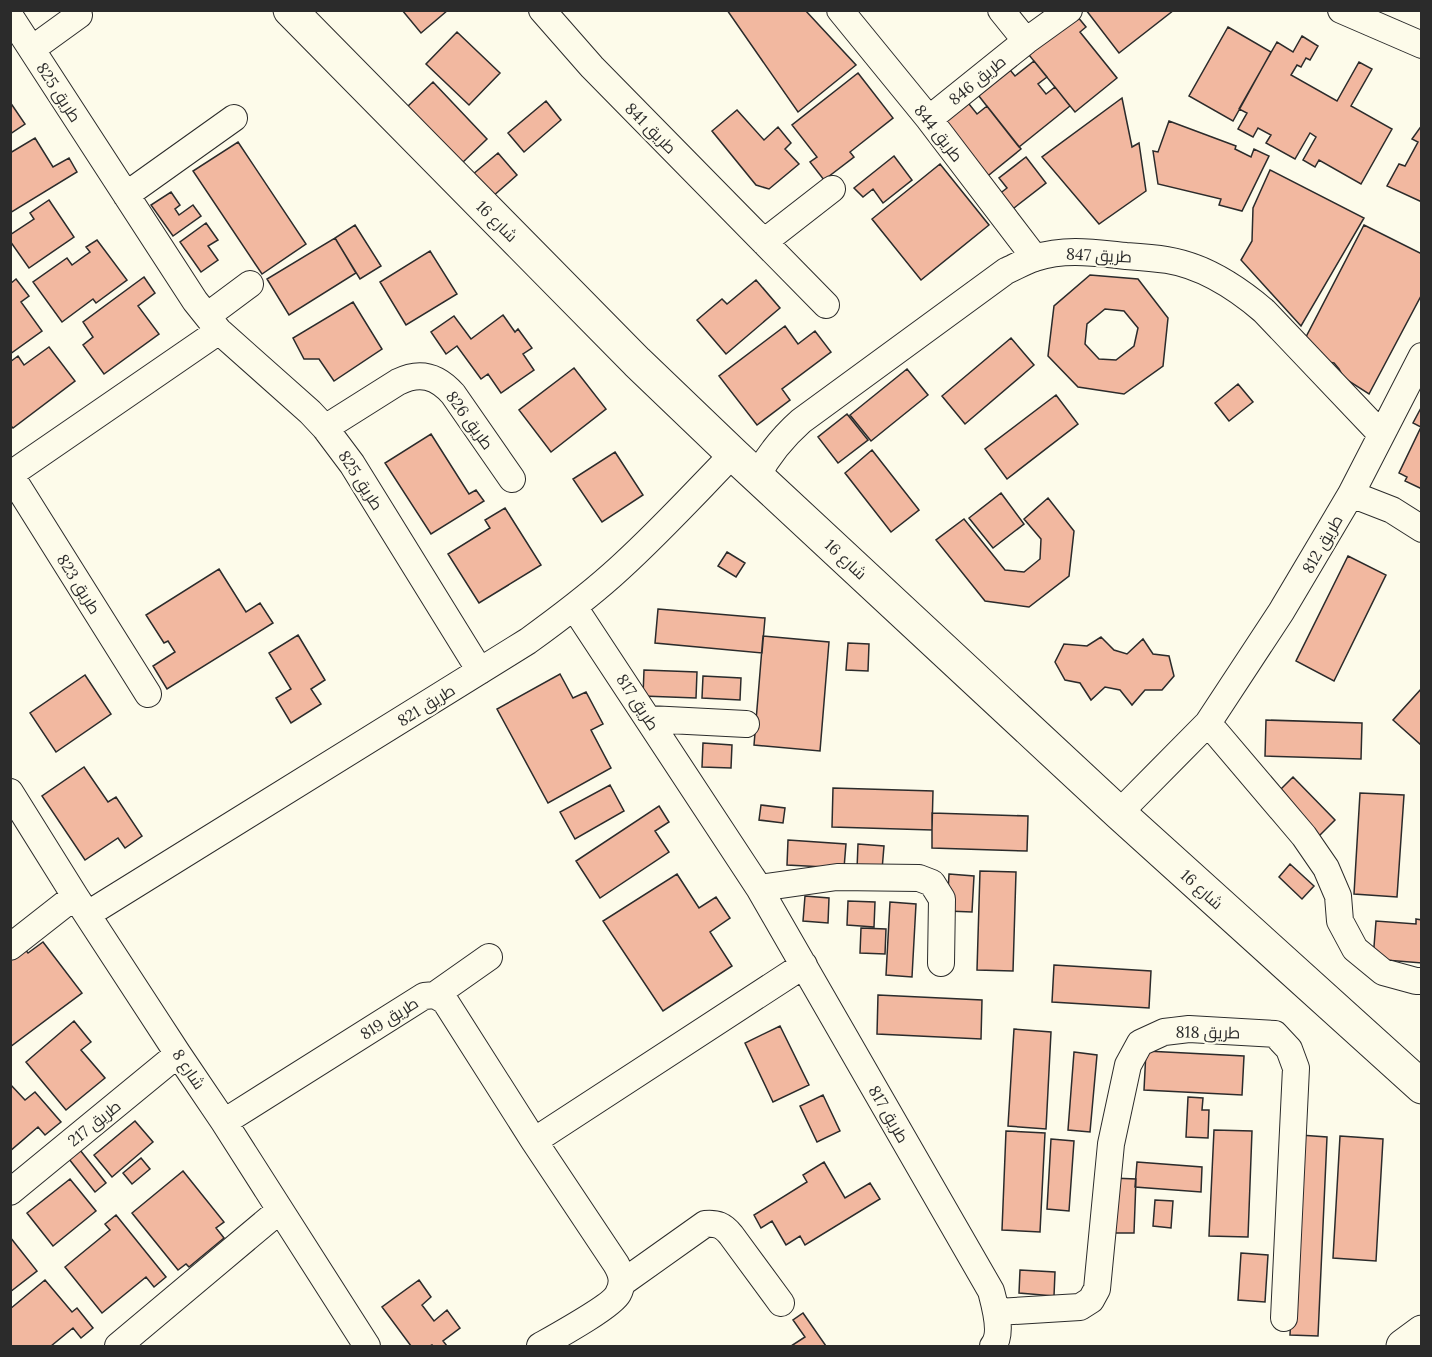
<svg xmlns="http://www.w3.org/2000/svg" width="1432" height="1357" font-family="Lora,Cairo,serif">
<rect width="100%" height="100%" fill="#fdfbea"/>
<path fill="#f2b8a0" stroke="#2b2b2b" stroke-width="1.5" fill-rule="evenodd" d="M402 10H448L421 33Z
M727 10H805L856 65 798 112Z
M1086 10H1174L1119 53Z
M1077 16 1086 27 1080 32 1117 78 1075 112 1025 50Z
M1228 27 1271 52 1233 121 1189 96Z
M457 32 500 73 469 105 426 64Z
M1302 36 1318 46 1310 60 1306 58 1301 67 1297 65 1291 75 1337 101 1359 62 1372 69 1351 106 1392 129 1361 184 1319 160 1315 167 1303 160 1316 137 1310 133 1295 159 1266 143 1271 135 1258 128 1253 137 1238 129 1247 113 1239 109 1277 42 1293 52Z
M1034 61 1047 77 1038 84 1046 94 1055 87 1070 106 1019 147 975 91 1006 65 1015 76Z
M858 73 893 118 850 152 854 157 824 180 810 162 817 157 792 125Z
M433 82 487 139 461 164 407 107Z
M1122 98 1132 147 1139 143 1146 191 1099 224 1042 157Z
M965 99 977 114 987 106 1021 149 984 179 938 121Z
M546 101 561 120 524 152 508 133Z
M10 102 25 124 10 134Z
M737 110 764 140 778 127 791 143 785 149 799 164 769 189 756 185 712 131Z
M1169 121 1236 146 1235 149 1251 157 1254 149 1269 156 1242 211 1219 205 1221 199 1158 184 1153 151 1158 152Z
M1422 125V202L1387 186 1399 164 1405 166 1418 142 1412 139Z
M35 138 53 167 69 158 77 172 10 213V153Z
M238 142 306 244 262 274 193 171Z
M498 153 517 175 492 197 472 175Z
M894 156 912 180 883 203 873 189 863 197 854 188Z
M1026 157 1046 183 1005 215 993 199 1007 188 999 178Z
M940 164 989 225 921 280 872 219Z
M1270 170 1364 218 1301 326 1241 260 1252 241 1253 208Z
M171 192 180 205 175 209 179 215 193 205 201 216 173 236 151 205Z
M49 200 74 237 29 268 10 241V235L34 219 30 213Z
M206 223 218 240 208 246 218 260 201 272 180 242Z
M355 225 381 266 360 279 335 238Z
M1364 225 1422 254V294L1369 394 1344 378 1339 369 1334 363 1328 362 1306 337Z
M335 238 356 273 289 315 267 279Z
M97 240 127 280 96 303 93 299 62 322 33 282 67 258 72 265 90 252 86 247Z
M430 251 457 294 406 325 380 282Z
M1090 275 1138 279 1168 318 1163 366 1124 394 1078 387 1048 356 1054 306ZM1105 309 1124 311 1138 328 1134 346 1116 360 1099 359 1085 344 1087 324Z
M144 277 155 293 138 306 159 334 104 374 83 345 93 337 83 322Z
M16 279 29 296 21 302 42 331 10 354V284Z
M756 280 780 308 726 354 697 320 722 299 727 304Z
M353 302 382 349 334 381 319 359H304L293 338Z
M503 315 515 332 518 329 532 348 523 354 534 370 501 393 488 374 481 379 457 346 446 354 431 332 454 316 471 339Z
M785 326 798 344 815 331 831 352 782 389 790 400 757 425 719 376Z
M1011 338 1034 365 965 424 942 396Z
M49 347 75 381 13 428 10 425V362L18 356 24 365Z
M574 368 606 409 551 452 519 410Z
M907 369 928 395 871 441 850 415Z
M1238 384 1253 402 1229 421 1215 403Z
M1056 395 1078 424 1007 479 985 449Z
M1422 406V489L1405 481 1407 477 1399 473 1421 427 1413 423Z
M847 414 868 440 838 463 818 437Z
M431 434 469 494 476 490 484 501 431 534 385 463Z
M872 450 919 510 891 532 845 473Z
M615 452 643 495 602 522 573 479Z
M1001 493 1024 524 993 548 969 518Z
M1048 498 1074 531 1069 576 1029 607 985 601 936 540 964 519 1005 570 1024 572 1040 559 1041 539 1024 519Z
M505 508 541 565 479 603 448 554 490 528 485 520Z
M727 552 745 563 736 577 718 566Z
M1348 556 1386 575 1334 681 1296 661Z
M219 569 246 612 260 603 273 623 167 689 153 666 175 652 168 641 164 643 146 615Z
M658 609 765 618 762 653 655 643Z
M298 635 325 680 311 689 321 704 291 723 276 698 291 689 269 653Z
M763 636 829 642 820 751 754 745Z
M1101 637 1114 650 1127 654 1143 639 1153 654 1169 656 1174 676 1162 690H1145L1132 705 1120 690 1105 687 1091 700 1080 683 1065 680 1055 662 1064 644 1087 646Z
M848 643 869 644 868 671 846 670Z
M644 670 697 672 696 698 643 696Z
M560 674 573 698 586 692 603 724 591 730 611 768 548 803 497 709Z
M85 675 111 714 56 752 30 713Z
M703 676 741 678 740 700 702 698Z
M1422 688V743L1420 744 1393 720Z
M1266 720 1362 723 1361 759 1265 756Z
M703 743 732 745 731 768 702 767Z
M84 767 108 802 116 797 142 836 125 848 118 838 85 860 42 796Z
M1293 777 1335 820 1317 838 1275 795Z
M610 785 624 811 575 839 560 812Z
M833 788 933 791 932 830 832 827Z
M1360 793 1404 795 1397 897 1354 894Z
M761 805 785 808 783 823 759 820Z
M659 806 669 822 655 831 669 852 600 898 576 861Z
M932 813 1028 816 1027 851 932 848Z
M788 840 846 844 844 868 787 865Z
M858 844 884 846 882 870 857 869Z
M1290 864 1314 886 1302 899 1279 877Z
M980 871 1016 872 1013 971 977 970Z
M677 874 699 908 716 897 730 918 710 932 732 966 663 1011 603 921Z
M949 874 974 876 972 912 947 911Z
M805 896 829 898 828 923 803 921Z
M848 901 875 902 874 927 847 925Z
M890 902 916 904 912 977 886 975Z
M1416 919 1422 920V963L1373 959 1376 921 1416 924Z
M861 928 886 929 885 954 860 953Z
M43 942 82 993 10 1047V957L23 947 28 953Z
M1054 965 1151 971 1149 1008 1052 1002Z
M878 995 982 1000 981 1039 877 1034Z
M74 1021 91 1042 81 1050 105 1078 66 1110 26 1062Z
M780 1026 809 1085 773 1102 745 1043Z
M1014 1029 1051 1032 1046 1129 1008 1126Z
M1146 1051 1244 1056 1242 1095 1144 1090Z
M1074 1052 1097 1055 1090 1132 1068 1130Z
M10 1084 25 1100 35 1092 61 1122 45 1135 38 1127 10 1151Z
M823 1095 840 1131 817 1142 800 1106Z
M1188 1097 1203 1098 1202 1110H1209L1208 1138 1186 1137Z
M135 1121 153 1142 112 1177 94 1155Z
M1214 1130 1252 1131 1248 1237 1209 1236Z
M1006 1131 1045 1133 1040 1232 1002 1230Z
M1300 1135 1327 1137 1318 1336 1290 1335Z
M1340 1136 1383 1139 1376 1261 1333 1258Z
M1051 1139 1074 1141 1069 1211 1047 1209Z
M80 1150 106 1183 95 1192 69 1159Z
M141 1158 150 1169 132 1184 123 1173Z
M824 1162 845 1198 870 1183 880 1199 805 1245 800 1236 786 1245 772 1221 761 1228 754 1215 807 1182 803 1175Z
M1137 1162 1202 1167 1201 1192 1135 1187Z
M183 1171 224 1222 216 1228 224 1238 189 1267 186 1264 178 1270 132 1213Z
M1112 1178 1136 1179 1134 1233H1110Z
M70 1179 96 1211 53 1246 27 1213Z
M1155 1200 1173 1201 1171 1228 1153 1226Z
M116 1215 166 1277 154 1287 146 1277 102 1313 65 1267 110 1230 105 1224Z
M10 1237 37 1271 10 1292Z
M1241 1253 1268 1255 1265 1302 1238 1300Z
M1020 1270 1055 1272 1054 1296 1019 1293Z
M45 1280 72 1312 77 1308 93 1328 81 1338 73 1328 51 1346H10V1309Z
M419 1280 431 1297 422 1305 434 1321 447 1310 460 1328 443 1341 447 1346H433L432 1345 430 1346H411L382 1307Z
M803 1313 826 1346H791L805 1337 793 1320Z"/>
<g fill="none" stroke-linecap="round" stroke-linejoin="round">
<defs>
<path id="street" d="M542 10 592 67 826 305
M840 10 929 119 1035 258
M1001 10 1026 41
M1341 10 1422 45
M10 16 195 301 219 331 310 412 325 428 352 464 480 671
M32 49 79 15
M929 119 1026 41 1069 10
M126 195 234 118
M764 242 832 189
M207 316 250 284
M325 428 398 382C420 371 437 376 453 394L512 479
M10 474 148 694
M11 474 219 331
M757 476C769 454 783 437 801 421L1006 271C1015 267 1025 261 1035 258 1065 248 1096 253 1126 256 1140 257 1154 258 1167 260 1204 266 1236 287 1264 311L1381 434
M1351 494 1392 510 1422 529
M574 607 759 888 991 1291C995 1306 1003 1334 993 1346
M649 719 746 724
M1208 723 1304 836 1326 868 1338 896 1340 921 1355 949 1383 972 1416 981H1422
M10 792 75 896 178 1054 224 1122 367 1346
M1119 813 1208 723 1281 612 1351 494 1422 356
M759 888 837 877 919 878 932 883 942 899 941 963
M88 914 528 641C557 620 585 599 612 575 655 537 693 495 733 454
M10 947 75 896
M435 995 489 957
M224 1122 424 996 435 995 445 1001 534 1141 616 1264C622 1274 624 1283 618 1294 612 1306 554 1338 540 1346
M534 1141 804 965
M10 1192 178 1054
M622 1283 705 1224C717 1223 723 1225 731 1235L781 1303
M997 1312 1080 1307 1091 1300 1097 1289 1111 1144 1128 1065 1140 1043 1164 1032 1189 1029 1275 1034 1289 1049 1296 1068 1284 1318
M118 1346 280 1210"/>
<path id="secondary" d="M290 10 637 362 733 454 1119 813 1422 1087
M1403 1346 1422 1332"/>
</defs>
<use href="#street" stroke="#2b2b2b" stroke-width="28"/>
<use href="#secondary" stroke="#2b2b2b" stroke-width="35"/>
<use href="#street" stroke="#fdfbea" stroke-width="26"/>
<use href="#secondary" stroke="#fdfbea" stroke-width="33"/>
</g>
<g text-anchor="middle" stroke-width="4.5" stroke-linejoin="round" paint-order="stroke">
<g font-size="16" fill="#2b2b2b" stroke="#fdfbea">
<text transform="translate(977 80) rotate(-39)" y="6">طريق 846</text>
<text transform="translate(59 92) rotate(57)" y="6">طريق 825</text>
<text transform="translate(651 128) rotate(45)" y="6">طريق 841</text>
<text transform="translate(939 133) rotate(52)" y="6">طريق 844</text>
<text transform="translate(497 221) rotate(45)" y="6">شارع 16</text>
<text transform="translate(1099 255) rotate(3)" y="6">طريق 847</text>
<text transform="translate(470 420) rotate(54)" y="6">طريق 826</text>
<text transform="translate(361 480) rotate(57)" y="6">طريق 825</text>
<text transform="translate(1322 544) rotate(-60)" y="6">طريق 812</text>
<text transform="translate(846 559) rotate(43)" y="6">شارع 16</text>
<text transform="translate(79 584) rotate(58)" y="6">طريق 823</text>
<text transform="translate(638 702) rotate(57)" y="6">طريق 817</text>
<text transform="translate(426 705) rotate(-32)" y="6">طريق 821</text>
<text transform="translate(1202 889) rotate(42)" y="6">شارع 16</text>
<text transform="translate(389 1018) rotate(-32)" y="6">طريق 819</text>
<text transform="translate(1208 1032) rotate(1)" y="6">طريق 818</text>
<text transform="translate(189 1069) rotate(56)" y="6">شارع 8</text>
<text transform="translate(889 1114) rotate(60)" y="6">طريق 817</text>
<text transform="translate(94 1123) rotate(-39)" y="6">طريق 217</text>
</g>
</g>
<rect width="1432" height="1357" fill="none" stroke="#2b2b2b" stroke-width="24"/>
</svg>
